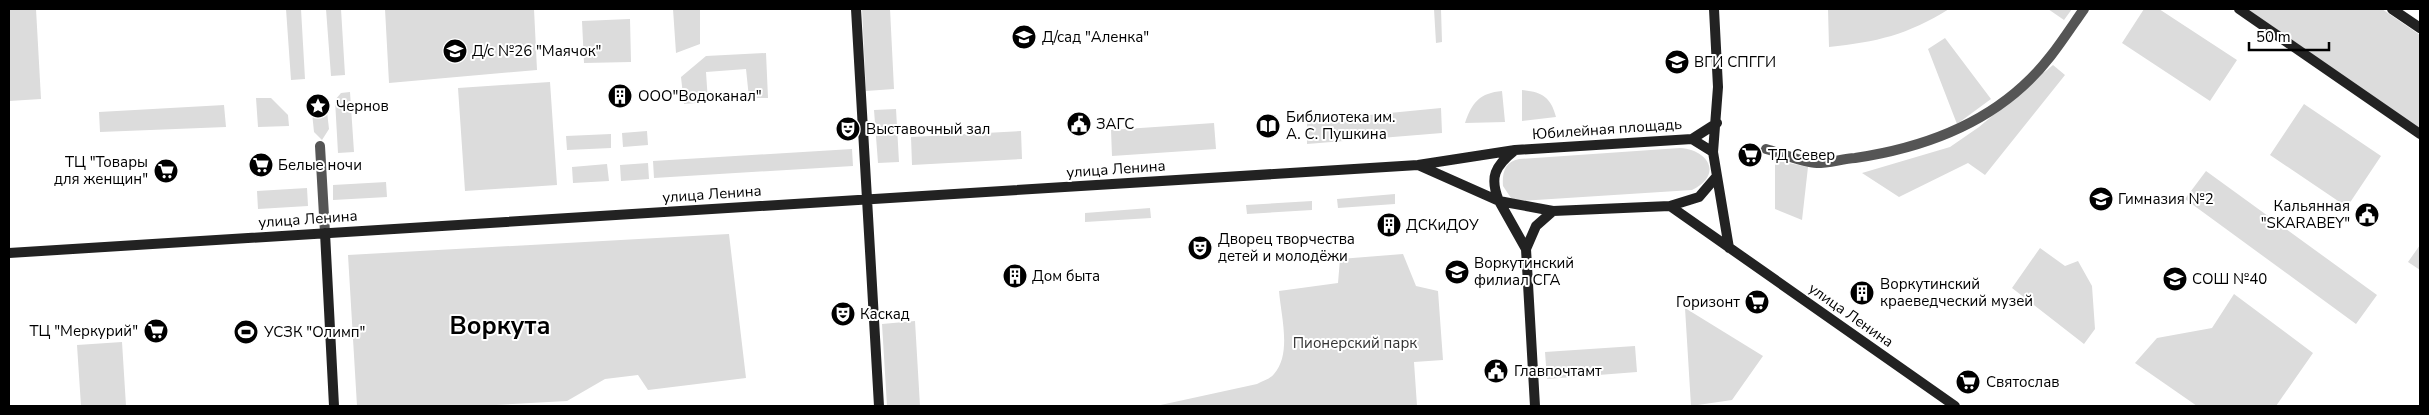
<svg xmlns="http://www.w3.org/2000/svg" width="2429" height="415" font-family="'Nunito Sans',sans-serif">
<rect width="100%" height="100%" fill="#fff"/>
<path fill="#dcdcdc" d="M9 9H36L41 99 9 101Z
M286 9H301L305 79 291 80Z
M326 9H341L345 75 331 76Z
M385 9H534L537 70 389 83Z
M673 9H700V44L676 53Z
M862 9H890L894 89 866 91Z
M1434 9H1441L1442 42 1436 43Z
M1828 9H1949C1907 35 1877 42 1829 47Z
M2048 9H2072L2064 20Z
M2144 9H2159L2237 60 2210 101 2122 43Z
M2247 9H2382L2420 35V129Z
M630 19 631 62 584 63 582 21Z
M1945 38 1991 99 1957 124 1928 49Z
M766 53 768 98H749L746 69 706 72 708 102 684 104 681 77 706 56Z
M2053 65 2065 75 1985 175 1968 163 1899 197 1862 173 1950 147 1979 127Z
M550 82 557 185 465 191 458 88Z
M1522 90C1542 92 1551 97 1556 117L1522 121Z
M1502 91 1505 122 1465 123C1472 102 1480 93 1502 91Z
M350 92 354 152 338 153 335 100 341 93Z
M318 96 326 103 329 129 322 140 314 132 311 103Z
M256 98H271L288 115 289 126 258 127Z
M2304 104 2381 156 2347 207 2270 155Z
M224 105 226 127 100 132 99 112Z
M1441 108 1442 133 1307 144V121Z
M896 109 899 162 878 163 874 110Z
M1214 123 1216 149 1112 156 1111 130Z
M647 131 648 145 623 147 622 133Z
M1021 131 1022 159 912 165 911 137Z
M611 134V148L567 150 566 136Z
M1680 148C1709 150 1723 175 1692 190L1521 201 1511 198 1503 186C1502 172 1505 162 1519 159Z
M852 149 853 166 654 178 653 161Z
M1775 160 1808 167 1802 220 1775 209Z
M648 163 649 179 621 181 620 165Z
M607 164 609 181 573 183 572 167Z
M2206 171 2377 295 2356 324 2185 199Z
M386 182 387 197 333 200V185Z
M307 188 308 206 258 209 257 191Z
M1395 194V204L1338 208 1337 199Z
M1312 201V210L1247 214 1246 205Z
M1150 208 1151 218 1085 222V213Z
M729 234 746 378 648 390 638 375 605 379 567 401 477 406H357L348 255Z
M2420 245V270L2408 262Z
M2040 248 2065 266 2078 261 2092 286 2095 329 2084 344 2012 288Z
M1403 254 1416 286 1438 291 1443 360 1414 362 1417 406H1156L1257 384C1263 381 1270 379 1274 374 1292 354 1281 316 1279 291L1338 283 1340 259Z
M2234 294 2313 353 2276 406H2197L2135 363 2157 338 2212 328Z
M1685 308 1763 356 1732 400 1691 406Z
M915 321 920 406H887L882 324Z
M122 342 126 406H81L77 345Z
M1635 346 1637 372 1547 379 1545 352Z"/>
<g fill="none" stroke-linecap="round" stroke-linejoin="round">
<path stroke="#555" stroke-width="10" d="M320 146 325 233
M1766 149C1781 153 1801 162 1817 163 1829 163 1842 159 1855 158 1916 149 1976 129 2023 86 2048 64 2065 36 2084 9"/>
<path stroke="#222" stroke-width="10" d="M856 9 879 406
M2239 9 2420 134
M2392 9 2420 28
M1692 139 1717 123
M1713 152 1718 87 1714 9
M1418 165 1499 201 1526 249 1535 406
M1717 176 1729 248
M1670 206 1955 406
M325 233 334 406
M1526 249 1536 226 1553 211
M9 253 1418 165 1515 150 1692 139 1713 152 1717 176 1699 197 1670 206 1553 211 1499 201C1489 177 1495 166 1515 150"/>
</g>
<defs>
<symbol id="school-disc" viewBox="-11 -11 22 22"><circle r="9.5" fill="#000" stroke="#fff"/><path d="M0-5L7-2L0 1L-7-2ZM-4 1L0 2.5L4 1V4Q0 6-4 4Z" fill="#fff"/></symbol>
<symbol id="university-disc" viewBox="-11 -11 22 22"><circle r="9.5" fill="#000" stroke="#fff"/><path d="M0-5L7-2L0 1L-7-2ZM-4 1L0 2.5L4 1V4Q0 6-4 4Z" fill="#fff"/></symbol>
<symbol id="building-disc" viewBox="-11 -11 22 22"><circle r="9.5" fill="#000" stroke="#fff"/><path d="M-4-6H4V6H1V3H-1V6H-4ZM-2.5-4.3h1.7v1.8h-1.7ZM.8-4.3h1.7v1.8H.8ZM-2.5-1h1.7V.8h-1.7ZM.8-1h1.7V.8H.8Z" fill="#fff"/></symbol>
<symbol id="sight-disc" viewBox="-11 -11 22 22"><circle r="9.5" fill="#000" stroke="#fff"/><path d="M0-6L1.8-2.2L6-1.7L2.9 1.2L3.7 5.4L0 3.3L-3.7 5.4L-2.9 1.2L-6-1.7L-1.8-2.2Z" fill="#fff"/></symbol>
<symbol id="civic-disc" viewBox="-11 -11 22 22"><circle r="9.5" fill="#000" stroke="#fff"/><path d="M-.6-6.5H3V-4.5H.6V-3L4-1V1h2V6H-6V1h2V-1L-.6-3ZM-1.2 2.5V6h2.4V2.5Z" fill="#fff"/></symbol>
<symbol id="library-disc" viewBox="-11 -11 22 22"><circle r="9.5" fill="#000" stroke="#fff"/><path d="M-6-4Q-3-5.5-.7-3.5V5Q-3 3-6 4ZM6-4Q3-5.5 .7-3.5V5Q3 3 6 4Z" fill="#fff"/></symbol>
<symbol id="theatre-disc" viewBox="-11 -11 22 22"><circle r="9.5" fill="#000" stroke="#fff"/><path d="M-5-5.5Q0-4 5-5.5V0Q5 5 0 6Q-5 5-5 0ZM-3.3-2.5H-1v1.5H-3.3ZM1-2.5H3.3v1.5H1ZM-2.8 1Q0 5.5 2.8 1Z" fill="#fff"/></symbol>
<symbol id="supermarket-disc" viewBox="-11 -11 22 22"><circle r="9.5" fill="#000" stroke="#fff"/><path d="M-6-5.5h2.5l.6 2H6L4.5 2H-2.5L-4.4-4H-6ZM-1.5 3.2a1.3 1.3 0 1 0 .1 0ZM3 3.2a1.3 1.3 0 1 0 .1 0Z" fill="#fff"/></symbol>
<symbol id="stadium-disc" viewBox="-11 -11 22 22"><circle r="9.5" fill="#000" stroke="#fff"/><path d="M0-5a6.5 5 0 1 0 0 10a6.5 5 0 1 0 0-10ZM-3.5-1.8h7v3.6h-7Z" fill="#fff"/></symbol>
</defs>
<g fill-rule="evenodd">
<use href="#school-disc" x="1010" y="23" width="28" height="28"/>
<use href="#school-disc" x="441" y="37" width="28" height="28"/>
<use href="#university-disc" x="1663" y="48" width="28" height="28"/>
<use href="#building-disc" x="606" y="82" width="28" height="28"/>
<use href="#sight-disc" x="304" y="92" width="28" height="28"/>
<use href="#civic-disc" x="1065" y="110" width="28" height="28"/>
<use href="#library-disc" x="1254" y="112" width="28" height="28"/>
<use href="#theatre-disc" x="834" y="115" width="28" height="28"/>
<use href="#supermarket-disc" x="1736" y="141" width="28" height="28"/>
<use href="#supermarket-disc" x="247" y="151" width="28" height="28"/>
<use href="#supermarket-disc" x="152" y="157" width="28" height="28"/>
<use href="#school-disc" x="2087" y="185" width="28" height="28"/>
<use href="#civic-disc" x="2353" y="201" width="28" height="28"/>
<use href="#building-disc" x="1375" y="211" width="28" height="28"/>
<use href="#theatre-disc" x="1186" y="234" width="28" height="28"/>
<use href="#university-disc" x="1443" y="258" width="28" height="28"/>
<use href="#building-disc" x="1001" y="262" width="28" height="28"/>
<use href="#school-disc" x="2161" y="265" width="28" height="28"/>
<use href="#building-disc" x="1848" y="279" width="28" height="28"/>
<use href="#supermarket-disc" x="1743" y="288" width="28" height="28"/>
<use href="#theatre-disc" x="829" y="300" width="28" height="28"/>
<use href="#supermarket-disc" x="142" y="317" width="28" height="28"/>
<use href="#stadium-disc" x="232" y="318" width="28" height="28"/>
<use href="#civic-disc" x="1482" y="357" width="28" height="28"/>
<use href="#supermarket-disc" x="1954" y="368" width="28" height="28"/>
</g>
<g text-anchor="middle" stroke-width="4" stroke-linejoin="round" paint-order="stroke">
<g font-size="15" fill="#000" stroke="#fff" text-anchor="start">
<text x="1042" y="42">Д/сад "Аленка"</text>
<text x="472" y="56">Д/с №26 "Маячок"</text>
<text x="1694" y="67">ВГИ СПГГИ</text>
<text x="638" y="101">ООО"Водоканал"</text>
<text x="336" y="111">Чернов</text>
<text x="1286" y="122">Библиотека им.<tspan x="1286" dy="17">А. С. Пушкина</tspan></text>
<text x="1096" y="129">ЗАГС</text>
<text x="866" y="134">Выставочный зал</text>
<text x="1768" y="160">ТД Север</text>
<text x="148" y="167" text-anchor="end">ТЦ "Товары<tspan x="148" dy="17">для женщин"</tspan></text>
<text x="278" y="170">Белые ночи</text>
<text x="2118" y="204">Гимназия №2</text>
<text x="2350" y="211" text-anchor="end">Кальянная<tspan x="2350" dy="17">"SKARABEY"</tspan></text>
<text x="1406" y="230">ДСКиДОУ</text>
<text x="1218" y="244">Дворец творчества<tspan x="1218" dy="17">детей и молодёжи</tspan></text>
<text x="1474" y="268">Воркутинский<tspan x="1474" dy="17">филиал СГА</tspan></text>
<text x="1032" y="281">Дом быта</text>
<text x="2192" y="284">СОШ №40</text>
<text x="1880" y="289">Воркутинский<tspan x="1880" dy="17">краеведческий музей</tspan></text>
<text x="1740" y="307" text-anchor="end">Горизонт</text>
<text x="860" y="319">Каскад</text>
<text x="138" y="336" text-anchor="end">ТЦ "Меркурий"</text>
<text x="264" y="337">УСЗК "Олимп"</text>
<text x="1514" y="376">Главпочтамт</text>
<text x="1986" y="387">Святослав</text>
</g>
<g font-size="15" fill="#000" stroke="#fff">
<text transform="translate(1607 129) rotate(-4)" y="5">Юбилейная площадь</text>
<text transform="translate(1116 169) rotate(-4)" y="5">улица Ленина</text>
<text transform="translate(712 194) rotate(-4)" y="5">улица Ленина</text>
<text transform="translate(308 219) rotate(-4)" y="5">улица Ленина</text>
<text transform="translate(1851 315) rotate(35)" y="5">улица Ленина</text>
</g>
<g font-size="15" fill="#333" stroke="#fff">
<text x="1355" y="348">Пионерский парк</text>
</g>
<g font-size="25" font-weight="bold" fill="#000" stroke="#fff">
<text x="500" y="334">Воркута</text>
</g>
</g>
<rect width="2429" height="415" fill="none" stroke="#000000" stroke-width="20"/>
<path d="M2249 42v8h80v-8" fill="none" stroke="#000000" stroke-width="2.5"/>
<text x="2256" y="42" font-size="15" fill="#000000" stroke="#ffffff" stroke-width="4" paint-order="stroke">50 m</text>
</svg>
